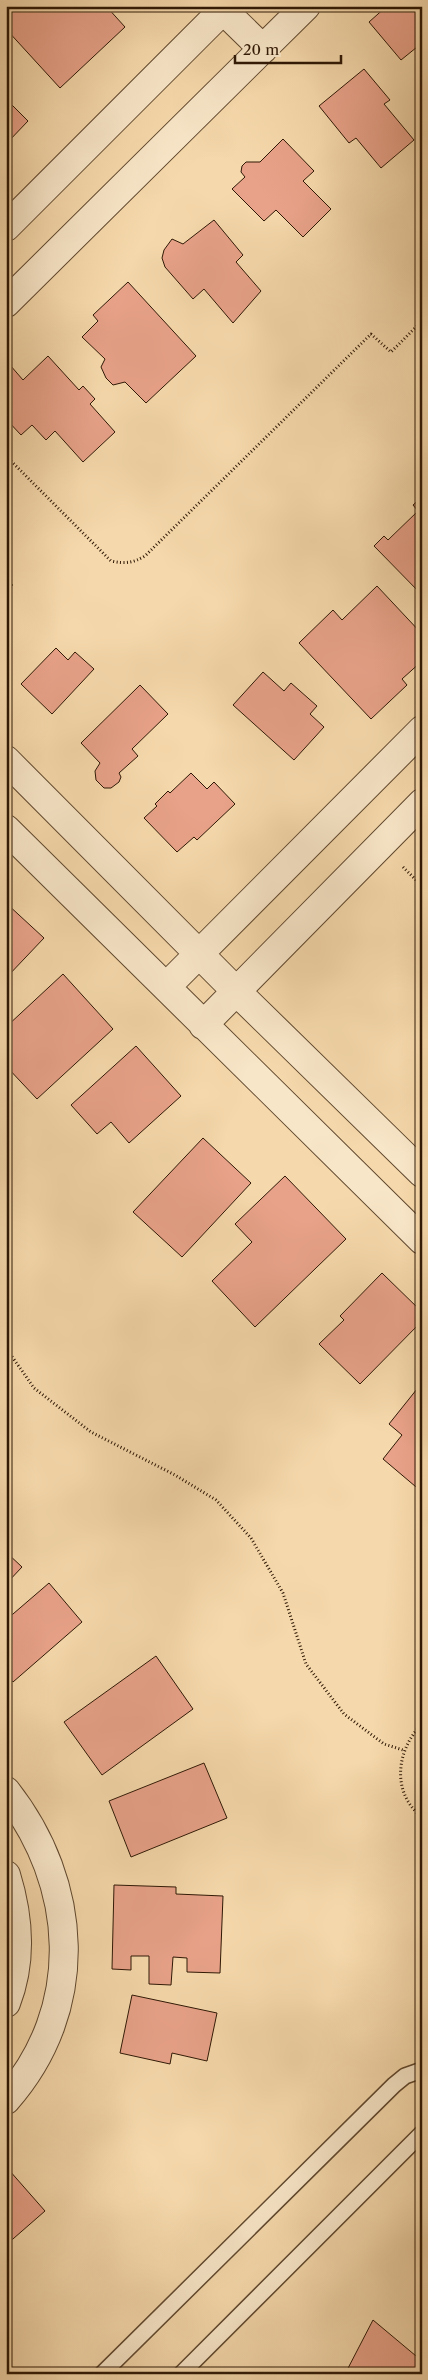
<svg xmlns="http://www.w3.org/2000/svg" width="428" height="2380" font-family="'Libre Caslon Text',serif">
<rect width="100%" height="100%" fill="#f5d8ab"/>
<filter id="stains"><feTurbulence type="fractalNoise" baseFrequency=".004" numOctaves="4"/><feColorMatrix values="0 0 0 0 .2 0 0 0 0 .09 0 0 0 0 .02 0 0 0 .5 -.17"/></filter>
<radialGradient id="worn" r=".72"><stop offset=".6" stop-color="#630" stop-opacity="0"/><stop offset="1" stop-color="#630" stop-opacity=".3"/></radialGradient>
<path fill="#e8a289" stroke="#2f1805" d="M13 6H106L125 27 60 88 6 29V12Z
M387 6H422V43L401 60 369 22Z
M364 69 390 100 384 104 414 140 381 168 356 138 349 143 319 106Z
M6 99 28 121 6 144Z
M283 139 314 171 303 181 331 209 303 237 276 210 264 221 232 189 245 177 241 172 242 166 246 162H260Z
M214 220 243 255 236 262 261 291 233 323 204 289 193 299 165 267 162 258 164 250 172 239 183 244Z
M128 282 196 356 146 403 125 382 113 385 106 378 101 367 105 359 82 337 98 321 93 315Z
M48 356 79 390 83 386 95 399 90 404 115 432 83 462 55 431 46 440 32 425 21 435 6 419V368L10 365 23 380Z
M422 497V595L374 546 384 536 388 540 418 511 413 505Z
M6 578 13 585 6 591Z
M377 586 422 634V661L402 679 407 685 371 719 299 643 333 610 342 620Z
M56 648 68 660 75 652 94 669 52 714 21 684Z
M263 672 284 691 291 683 317 706 310 714 324 727 294 760 233 705Z
M140 685 168 714 132 749 138 756 119 773 121 777 119 782 111 788H104L96 780 95 771 100 763 81 743Z
M191 773 207 789 214 782 235 804 197 840 194 837 177 852 144 818 157 806 155 804 168 791 170 793Z
M6 903 44 938 6 978Z
M63 974 113 1029 37 1099 6 1066V1027Z
M136 1046 181 1096 129 1143 111 1122 97 1134 71 1105Z
M203 1138 251 1183 182 1257 133 1212Z
M285 1176 346 1239 255 1327 212 1281 252 1242 235 1224Z
M382 1273 422 1312V1321L360 1384 319 1344 344 1320 340 1316Z
M417 1389 422 1393V1492L383 1459 402 1435 389 1424Z
M6 1552 22 1567 6 1584Z
M49 1583 82 1622 13 1682 6 1674V1620Z
M156 1656 193 1709 102 1775 64 1722Z
M204 1763 227 1818 131 1857 109 1801Z
M114 1885 176 1887V1894L223 1896 220 1973 187 1972V1958L173 1957 171 1985 149 1984V1956H131V1970L112 1969Z
M132 1995 217 2013 207 2061 172 2053 170 2064 120 2053Z
M9 2170 45 2211 6 2245V2172Z
M373 2320 422 2361V2374H345Z"/>
<g fill="none" stroke-linecap="round" stroke-linejoin="round">
<defs>
<path id="service" d="M102 2374 394 2085 405 2076 422 2070
M181 2374 422 2133"/>
<path id="minor" d="M223 10 263 49
M6 227 227 6
M6 303 306 6
M6 760 236 991 422 1173
M6 829 422 1240
M166 987 422 730
M203 1025 422 803
M6 1791C79 1884 87 2008 6 2100
M6 1875C19 1917 22 1962 6 2003"/>
</defs>
<use href="#service" stroke="#60482e" stroke-width="18"/>
<use href="#minor" stroke="#60482e" stroke-width="30"/>
<path stroke="#2f1805" stroke-width="3" stroke-dasharray="1 2.5" stroke-linecap="butt" d="M6 456 111 561C125 564 133 563 145 556L371 334 391 352 422 321
M403 867 422 886
M6 1348 34 1388 91 1432 175 1475 216 1500 251 1538 283 1593 306 1664 344 1714 384 1744 403 1750
M422 1724C396 1750 391 1793 422 1817"/>
<use href="#service" stroke="#f8e6c8" stroke-width="15"/>
<use href="#minor" stroke="#f8e6c8" stroke-width="28"/>
</g>
<rect width="428" height="2380" fill="none" stroke="#f5d8ab" stroke-width="25"/>
<rect x="8" y="8" width="413" height="2365" fill="none" stroke="#2f1805" stroke-width="2.5"/>
<rect x="12" y="12" width="403" height="2355" fill="none" stroke="#2f1805"/>
<path d="M235 55v8h106v-8" fill="none" stroke="#2f1805" stroke-width="2.5"/>
<text x="243" y="55" font-size="15" fill="#2f1805" stroke="#f8e6c8" stroke-width="4" paint-order="stroke">20 m</text>
<rect width="100%" height="100%" filter="url(#stains)"/>
<rect width="100%" height="100%" fill="url(#worn)"/>
</svg>
